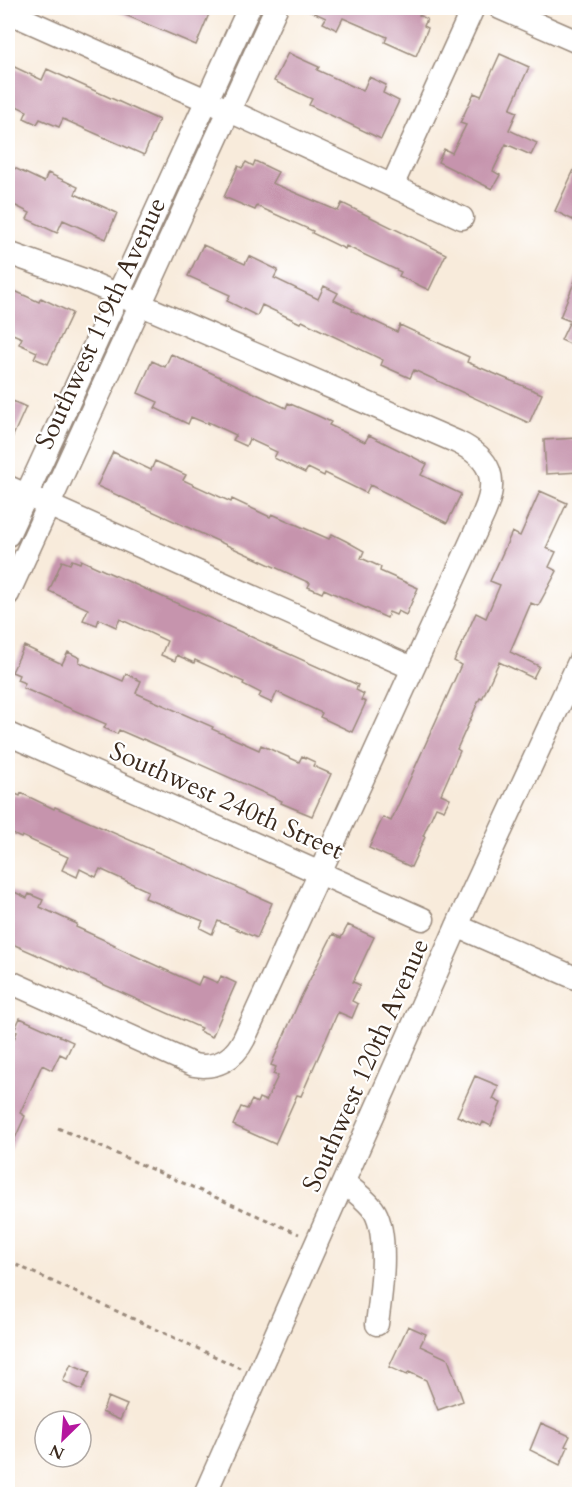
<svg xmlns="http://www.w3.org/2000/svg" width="587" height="1502" font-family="Cardo,serif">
<rect width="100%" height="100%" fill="#fff"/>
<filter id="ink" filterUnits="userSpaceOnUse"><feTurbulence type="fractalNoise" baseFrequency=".0167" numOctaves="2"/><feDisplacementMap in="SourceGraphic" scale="12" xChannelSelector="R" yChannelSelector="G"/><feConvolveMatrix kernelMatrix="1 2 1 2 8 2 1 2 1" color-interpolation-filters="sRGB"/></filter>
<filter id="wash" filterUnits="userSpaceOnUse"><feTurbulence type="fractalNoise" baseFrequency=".008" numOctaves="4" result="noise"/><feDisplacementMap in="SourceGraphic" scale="24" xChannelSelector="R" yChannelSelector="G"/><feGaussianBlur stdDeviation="1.35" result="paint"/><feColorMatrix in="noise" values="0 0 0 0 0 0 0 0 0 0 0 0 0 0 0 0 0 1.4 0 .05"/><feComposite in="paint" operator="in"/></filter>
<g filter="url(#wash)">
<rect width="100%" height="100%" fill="#f8ebdb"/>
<g id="blocks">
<path fill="#c694ad" d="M109 8H193L209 14 196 45Z
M304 8H411L420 12 419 15 427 19 424 26 428 28 416 56 385 42 387 37 343 18 337 30 323 23 326 18Z
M288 53 319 67 317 70 363 91 369 77 386 85 383 93 399 101 381 139 309 105 312 99 274 81Z
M500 54 529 67 510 109 517 112 509 130 537 143 531 155 506 144 493 171 500 175 492 189 438 162 444 149 452 153 466 125 460 123 474 93 481 96Z
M8 64 42 80 47 69 159 120 144 155 63 119 59 127 40 119 37 124 24 118 27 111 8 102Z
M579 159V223L555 211Z
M255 161 278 172 272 183 338 211 342 203 446 254 429 290 399 276 401 272 346 246 345 249 312 233 313 231 257 206 255 210 224 197 238 166 242 168 246 162 253 166Z
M8 165 44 182 48 173 78 187 75 194 117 213 106 239 63 220 57 233 27 219 30 213 8 202Z
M203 245 245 264 249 256 278 270 274 278 318 299 324 286 338 293 334 300 353 309 352 311 397 332 400 325 469 357 467 362 542 394 529 423 414 370 410 378 381 365 383 360 302 321 300 323 262 305 257 316 227 301 230 295 188 276Z
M579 271V348L561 340 570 321 560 317Z
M8 288 39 302 41 298 72 313 48 364 34 358 37 352 19 344 22 338 8 332Z
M171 354 286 408 288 403 316 415 331 422 329 425 365 442 369 435 427 464 421 475 461 494 447 523 370 485 366 493 325 473 324 476 308 468 305 473 274 458 277 452 249 439 246 446 233 440 236 435 208 422V424L191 417 188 424 155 408 158 402 138 393 152 361 165 367Z
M8 399 26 407 8 447Z
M577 438 579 472 546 474 544 440Z
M113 452 151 470 155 461 186 475 183 480 231 502 232 499 270 517 272 514 329 539 332 534 346 541 364 551 361 558 381 567 380 571 418 588 406 615 398 611 396 615 389 612 387 618 324 589 322 593 308 587 310 583 97 486Z
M540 491 567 503 546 548 556 552 549 567 557 571 538 606 531 603 510 652 539 666 533 678 499 662 482 699 480 698 457 749 460 751 441 794 450 798 444 810 436 807 423 836 425 837 411 867 369 848 383 817 391 821 461 665 454 661 476 613 486 618 500 585 490 581 504 550 512 532 520 536Z
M72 560 80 563 81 560 105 571 358 685 356 690 364 694 361 700 366 702 352 732 320 717 322 713 277 692 272 703 259 697 261 693 243 684 244 682 195 660 194 663 177 655 175 661 161 655 167 641 120 619 116 627 99 619 97 625 83 620 88 609 49 591 62 561 70 564Z
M24 646 62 664 68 652 80 658 79 662 123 681 126 674 141 681 136 693 213 727 212 729 259 750 261 745 299 762 302 756 315 762 313 766 331 774 312 816 281 803 282 801 143 739 142 740 119 730 117 734 104 728 106 724 23 688 25 683 17 680 19 675 12 672Z
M13 793 20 796 21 793 54 809 55 807 272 903 257 938 218 921 212 934 200 928 203 921 145 898 148 891 100 869 96 877 80 869 77 877 62 870 68 857 22 836 21 838 8 832V804Z
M8 889 27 898 29 894 43 900 40 907 77 924 76 927 115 945 114 946 198 985 202 976 218 983 221 976 236 983 212 1037 199 1031 201 1028 8 942Z
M348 925 374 937 353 982 360 985 352 1001 358 1004 352 1018 338 1012 301 1096 297 1095 275 1144 233 1125 241 1107 247 1109 252 1100 257 1103 259 1098 266 1101 278 1076 273 1074 276 1067 271 1065 302 995 333 934 341 938Z
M20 1018 73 1042 66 1057 60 1054 52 1070 42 1065 20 1113 25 1116 8 1154V1053L17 1032 14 1031Z
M475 1076 499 1086 493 1099 501 1103 491 1126 483 1122 481 1126 457 1116Z
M408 1326 426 1334 420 1346 448 1359 463 1401 438 1410 426 1380 409 1372 407 1375 389 1367Z
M71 1364 90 1372 82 1390 63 1381Z
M108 1397 127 1405 120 1420 102 1412Z
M541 1423 570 1436 565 1446 568 1447 560 1465 530 1450Z"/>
</g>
</g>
<g filter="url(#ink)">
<use href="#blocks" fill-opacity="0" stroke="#9a8a7c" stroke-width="1.5"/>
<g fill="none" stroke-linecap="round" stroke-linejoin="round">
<defs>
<path id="minor" d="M500 8 580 43
M17 16 206 100 462 218
M392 186 473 8
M8 253 84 280 457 442C491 458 499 479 484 513L244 1039C234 1059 216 1069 194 1065L8 981
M8 487 412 668
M8 535 249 8
M8 594 276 8
M8 734 423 919
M457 926 580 980
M344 1182C353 1191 369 1201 375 1212 389 1237 381 1295 377 1324
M205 1494 466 906 580 660"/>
</defs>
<use href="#minor" stroke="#9a8a7c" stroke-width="25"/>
<path stroke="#9a8a7c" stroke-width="3" stroke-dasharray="4.5 4.5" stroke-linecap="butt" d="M58 1128 299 1234
M8 1261 240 1368"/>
<use href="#minor" stroke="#fff" stroke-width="22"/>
</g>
</g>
<g text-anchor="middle" stroke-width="4.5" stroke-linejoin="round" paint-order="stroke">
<g font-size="26" fill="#3b2a1e" stroke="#fff">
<text transform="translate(100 323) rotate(-65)" y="9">Southwest 119th Avenue</text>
<text transform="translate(227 800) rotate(24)" y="9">Southwest 240th Street</text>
<text transform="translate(365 1065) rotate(-66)" y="9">Southwest 120th Avenue</text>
</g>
</g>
<rect width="587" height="1502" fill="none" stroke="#fff" stroke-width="30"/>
<g transform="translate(63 1439) rotate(205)"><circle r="28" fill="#ffffff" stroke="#b1aaa5" stroke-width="1.5"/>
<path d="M0-4.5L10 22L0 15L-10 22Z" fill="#b5179e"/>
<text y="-9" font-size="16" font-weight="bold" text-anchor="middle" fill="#3b2a1e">N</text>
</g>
</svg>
